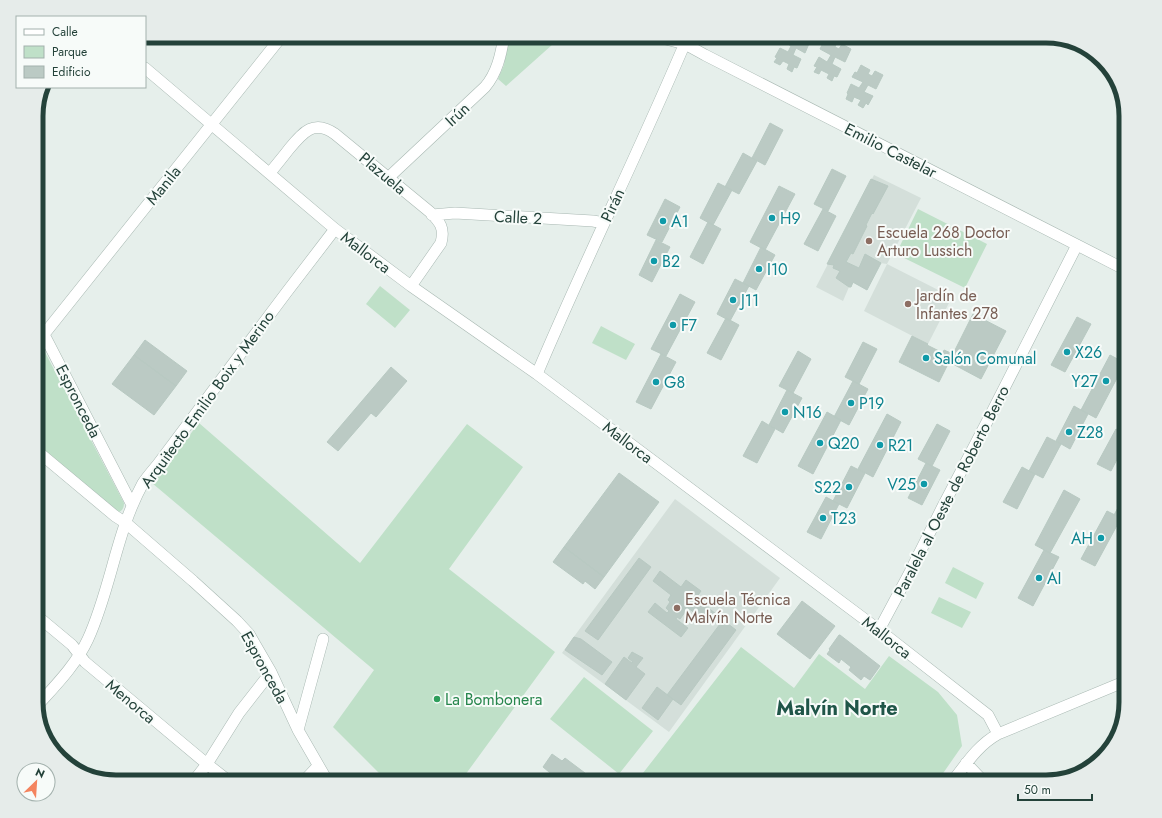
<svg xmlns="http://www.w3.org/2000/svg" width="1162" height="818" font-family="Jost,sans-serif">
<rect width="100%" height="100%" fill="#e6efeb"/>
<path fill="#d4dfda" d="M874 175 921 198 887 264 952 297 928 344 864 311 887 264 880 263 867 290 853 283 851 287H849L843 301 816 287Z
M675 499 780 578 669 732 562 653Z"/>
<path fill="#bfe0c8" d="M509 36H562L506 86 498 79 504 65Z
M918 209 987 244 965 288 896 254Z
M380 286 410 310 395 328 366 304Z
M601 326 635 344 626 360 592 343Z
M36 335 124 503C124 507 123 510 119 512L36 445Z
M199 423 360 563 467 424 523 467 449 569 555 652 460 782H392L381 775 333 727 374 670 152 483Z
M953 567 984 583 976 599 945 583Z
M939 597 971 612 962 628 931 613Z
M741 647 794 688 819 654 865 689 889 656 938 692 957 715 962 746 937 782H636Z
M584 677 653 731 619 774 550 719Z"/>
<path fill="#bbcac4" stroke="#b8c9c2" d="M783 36H798L797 38 801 40 803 36H805L811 39 805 53 796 48 793 55 801 59 797 68 794 67 792 72 787 69 789 64 783 61 780 65 774 62 777 58 775 57 780 48 788 52 791 46 781 40Z
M828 37 837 42 835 47 839 49 842 44 851 49 845 62 835 57 832 64 841 69 837 77 834 76 832 81 827 78 829 74 821 70 819 74 814 72 817 67 814 66 819 57 827 62 831 55 820 49 822 45 824 46Z
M861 65 870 70 868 74 872 76 875 71 883 75 876 89 868 85 864 92 873 96 868 105 866 103 863 108 858 105 861 100 854 97 852 102 846 99 848 94 847 93 851 84 859 88 863 82 852 77 855 72 857 73Z
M770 123 783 130 765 165 752 158Z
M743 153 757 161 739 194 725 187Z
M832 169 846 176 828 211 814 204Z
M871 179 888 186 873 214 872 213 866 225 867 226 853 254 851 253 846 262 859 268 865 254 881 263 867 290 853 282 851 287H849L836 278 840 271 833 268 834 265 827 264Z
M718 183 732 190 713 225 700 218Z
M779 186 795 194 765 250 750 242Z
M665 199 680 207 662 242 647 235Z
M823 209 836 216 818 251 804 244Z
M708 222 721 229 703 264 690 257Z
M656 240 670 247 652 282 639 275Z
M761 247 775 255 756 290 743 283Z
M735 279 749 286 730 321 717 314Z
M680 294 695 302 666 356 651 349Z
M973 314 1006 331 981 379 949 362Z
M1077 317 1091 324 1065 372 1051 365Z
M726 318 739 325 721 360 707 353Z
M912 336 928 344 927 345 943 353 944 350 953 354 939 382 899 362Z
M145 340 187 371 176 386 134 355Z
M863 342 877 349 859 384 845 377Z
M798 351 811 359 793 393 779 386Z
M661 354 676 362 651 409 636 402Z
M134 355 176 386 154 415 112 384Z
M1110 355 1125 363 1096 418 1081 410Z
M391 367 407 381 376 417 371 413 338 451 327 442Z
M853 381 868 389 849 425 834 417Z
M787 390 802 398 783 433 769 425Z
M1074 406 1088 414 1070 449 1056 441Z
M827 412 841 420 813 474 798 466Z
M887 414 901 422 873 477 858 469Z
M762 421 775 429 757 463 743 456Z
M937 424 950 431 932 466 918 459Z
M1116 429 1126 434V442L1111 471 1097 464Z
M1047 437 1061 444 1043 478 1029 471Z
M926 463 940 470 922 505 908 498Z
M851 466 865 473 847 508 833 501Z
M1022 467 1035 474 1017 509 1003 502Z
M619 473 659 502 604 577 564 547Z
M1064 490 1080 499 1050 553 1035 545Z
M1126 493V521L1114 515Z
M826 497 839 504 821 539 807 532Z
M1107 511 1121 518 1095 566 1081 559Z
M564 547 604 577 595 589 585 581 583 584 553 562Z
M1044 550 1059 557 1033 606 1018 598Z
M639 558 651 567 598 640 585 631Z
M660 571 681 587 686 580 701 591 696 598 716 614 709 623 688 608 680 619 677 617 676 619 688 628 681 637 648 612 655 603 667 613 669 611 666 608 670 602 668 600 671 595 653 581Z
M802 601 835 626 810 659 777 634Z
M723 620 736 630 681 705 667 695Z
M839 635H840L880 666 870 680 864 676 861 680 849 670 851 667 841 659 839 663 827 654 830 650 829 649Z
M574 637 581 639 612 662 602 675 565 650Z
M632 652 643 658 636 667 645 674 626 700 605 684 624 657 632 663 633 662 628 658Z
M657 687 673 699 658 720 642 708Z
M552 754 562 761 565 758 585 773 581 778 578 776 574 782 571 781 570 782H551L555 777 543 767Z"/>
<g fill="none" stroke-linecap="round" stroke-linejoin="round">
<defs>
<path id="minor" d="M654 36 685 44 705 55 1126 270
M145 68 335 229 411 286 537 374 879 630 988 715 998 734
M270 173C276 165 283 157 289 149 303 132 314 119 335 134L430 212C440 222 445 228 441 243L411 286
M388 178 485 87C497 73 501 55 504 36
M432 215 455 213 593 221 604 223
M36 319 132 505
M45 333 282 36
M537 374C585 260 640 150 688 36
M36 450 115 516 126 523 193 581 237 621 249 634 271 672 298 730 328 782
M36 615 72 645 85 662 115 687 207 764 230 782
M879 630 910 572 942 508 990 416 1077 245
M36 707C55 686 76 665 88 639 111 589 116 532 143 483 147 477 153 470 158 464L286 293 335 229
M298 730 323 639
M966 763 984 782
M193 782 207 764 239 713 271 672
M303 782 318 766
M952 782C966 764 978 745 998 734L1126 681"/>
</defs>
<use href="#minor" stroke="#a8b8b2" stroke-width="12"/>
<use href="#minor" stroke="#fff" stroke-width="11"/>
</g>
<g fill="#0f9aa8" stroke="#f7fbf9" stroke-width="1.5">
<circle cx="772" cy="218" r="4"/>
<circle cx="663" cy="221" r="4"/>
<circle cx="654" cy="261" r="4"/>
<circle cx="759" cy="269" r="4"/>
<circle cx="733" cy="300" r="4"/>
<circle cx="673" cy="325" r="4"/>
<circle cx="1067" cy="352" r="4"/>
<circle cx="926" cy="358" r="4"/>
<circle cx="1106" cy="381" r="4"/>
<circle cx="656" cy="382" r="4"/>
<circle cx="851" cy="403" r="4"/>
<circle cx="785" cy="412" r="4"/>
<circle cx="1069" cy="432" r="4"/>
<circle cx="820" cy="443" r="4"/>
<circle cx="880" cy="445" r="4"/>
<circle cx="924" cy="484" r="4"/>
<circle cx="849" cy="487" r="4"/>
<circle cx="823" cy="518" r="4"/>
<circle cx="1101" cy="538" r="4"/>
<circle cx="1039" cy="578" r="4"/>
</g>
<g fill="#8d6e63" stroke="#f7fbf9" stroke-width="1.5">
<circle cx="869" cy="241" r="4"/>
<circle cx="908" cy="304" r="4"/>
<circle cx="677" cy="608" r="4"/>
</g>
<circle fill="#2e9e5b" stroke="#f7fbf9" stroke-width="1.5" cx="437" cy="699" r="4"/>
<g text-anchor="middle" stroke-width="4" stroke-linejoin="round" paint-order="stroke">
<g font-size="16" fill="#24423a" stroke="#f7fbf9">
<text transform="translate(457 114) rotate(-43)" y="6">Irún</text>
<text transform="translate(891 150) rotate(27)" y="6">Emilio Castelar</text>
<text transform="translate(383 173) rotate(40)" y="6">Plazuela</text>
<text transform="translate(163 185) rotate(-51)" y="6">Manila</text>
<text transform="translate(612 205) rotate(-65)" y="6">Pirán</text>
<text transform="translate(518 217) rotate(3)" y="6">Calle 2</text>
<text transform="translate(366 252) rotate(37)" y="6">Mallorca</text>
<text transform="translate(207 399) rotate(-54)" y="6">Arquitecto Emilio Boix y Merino</text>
<text transform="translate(79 401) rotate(63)" y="6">Espronceda</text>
<text transform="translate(628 442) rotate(37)" y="6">Mallorca</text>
<text transform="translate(951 491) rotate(-63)" y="6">Paralela al Oeste de Roberto Berro</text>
<text transform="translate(887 637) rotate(38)" y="6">Mallorca</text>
<text transform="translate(265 667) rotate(61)" y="6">Espronceda</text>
<text transform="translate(131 701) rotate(40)" y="6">Menorca</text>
</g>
<g font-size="16" fill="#0d838f" stroke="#f7fbf9" text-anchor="start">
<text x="780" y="224">H9</text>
<text x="671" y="227">A1</text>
<text x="662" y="267">B2</text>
<text x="767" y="275">I10</text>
<text x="741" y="306">J11</text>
<text x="681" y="331">F7</text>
<text x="1075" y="358">X26</text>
<text x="934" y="364">Salón Comunal</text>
<text x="1098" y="387" text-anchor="end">Y27</text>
<text x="664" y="388">G8</text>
<text x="859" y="409">P19</text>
<text x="793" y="418">N16</text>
<text x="1077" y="438">Z28</text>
<text x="828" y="449">Q20</text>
<text x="888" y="451">R21</text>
<text x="916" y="490" text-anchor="end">V25</text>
<text x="841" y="493" text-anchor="end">S22</text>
<text x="831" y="524">T23</text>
<text x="1093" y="544" text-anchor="end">AH</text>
<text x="1047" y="584">AI</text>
</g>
<g font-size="16" fill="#785e54" stroke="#f7fbf9" text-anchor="start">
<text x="877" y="238">Escuela 268 Doctor<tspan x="877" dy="18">Arturo Lussich</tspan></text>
<text x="916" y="301">Jardín de<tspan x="916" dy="18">Infantes 278</tspan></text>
<text x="685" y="605">Escuela Técnica<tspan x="685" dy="18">Malvín Norte</tspan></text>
</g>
<g font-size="16" fill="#27864d" stroke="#f7fbf9" text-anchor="start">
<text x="445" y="705">La Bombonera</text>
</g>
<g font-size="20" font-weight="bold" fill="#1f5548" stroke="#f7fbf9">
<text x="837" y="715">Malvín Norte</text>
</g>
</g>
<path d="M0 0H1162V818H0ZM116 43H1046A73 73 0 0 1 1119 116V702A73 73 0 0 1 1046 775H116A73 73 0 0 1 43 702V116A73 73 0 0 1 116 43Z" fill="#e6ecea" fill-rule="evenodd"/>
<path fill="none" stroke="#24423a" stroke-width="5" d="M116 43H1046A73 73 0 0 1 1119 116V702A73 73 0 0 1 1046 775H116A73 73 0 0 1 43 702V116A73 73 0 0 1 116 43Z"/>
<rect x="16" y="16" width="130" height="72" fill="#f7fbf9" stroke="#a3b1ad"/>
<rect x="24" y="29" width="20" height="6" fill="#ffffff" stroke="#a3b1ad"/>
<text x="52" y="36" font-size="12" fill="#24423a">Calle</text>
<rect x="24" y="46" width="20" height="12" fill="#bfe0c8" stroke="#a3b1ad"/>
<text x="52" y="56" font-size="12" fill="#24423a">Parque</text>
<rect x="24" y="66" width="20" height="12" fill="#bbcac4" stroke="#a3b1ad"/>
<text x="52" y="76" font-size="12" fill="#24423a">Edificio</text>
<g transform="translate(36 782) rotate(25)"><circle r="19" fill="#f7fbf9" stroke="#a3b1ad"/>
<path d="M0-3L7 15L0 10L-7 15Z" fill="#f4845f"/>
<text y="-6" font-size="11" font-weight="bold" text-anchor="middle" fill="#24423a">N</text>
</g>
<path d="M1018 794v6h74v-6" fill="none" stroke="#24423a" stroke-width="2"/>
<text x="1024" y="794" font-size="12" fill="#24423a" stroke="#f7fbf9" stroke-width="3" paint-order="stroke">50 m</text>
</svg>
